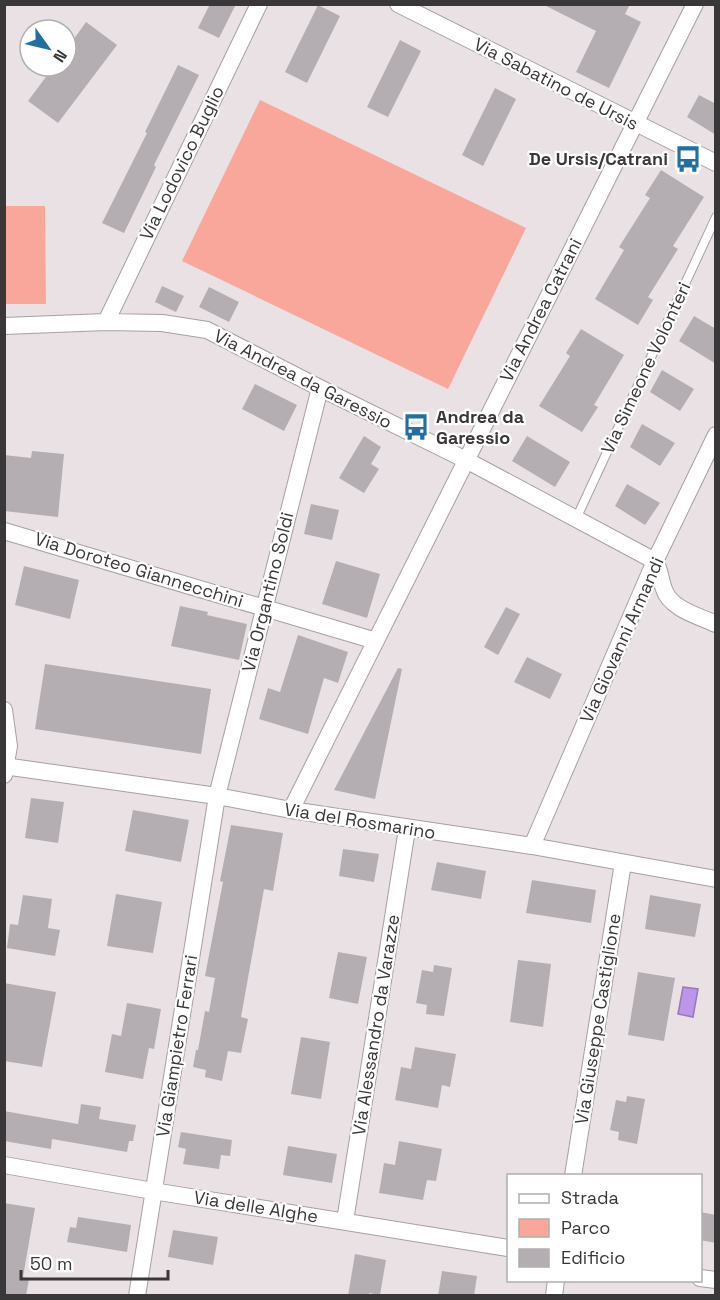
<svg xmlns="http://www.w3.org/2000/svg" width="720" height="1300" font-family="'Space Grotesk',sans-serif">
<rect width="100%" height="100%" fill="#eae1e5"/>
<path fill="#f8a79a" d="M260 100 526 228 448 389 182 261Z
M5 206H45L46 304H5Z"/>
<path fill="#bd95eb" stroke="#9679b5" stroke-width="1.5" d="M683 987 698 989 693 1017 678 1014Z"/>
<path fill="#b4aeb3" d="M210 4H236L219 38 198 28Z
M542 4H630L625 14 641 22 609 88 576 72 596 31Z
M318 5 340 16 307 83 285 72Z
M86 22 117 45 58 123 28 101 54 66H66V50Z
M400 40 421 51 388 117 367 107Z
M178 65 199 75 154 165 156 167 124 233 102 223 147 133 145 132Z
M495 88 516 99 483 166 462 155Z
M699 95 716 104V135L687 117Z
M661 170 704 197 673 246 678 249 648 297 653 300 638 325 595 299 624 250 619 247 650 198 645 195Z
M162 286 184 296 176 312 155 302Z
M209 287 239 302 229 322 199 307Z
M694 316 716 329V364L679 341Z
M581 329 624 355 594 405 598 407 582 432 539 406 570 356 566 353Z
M662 370 694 389 680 411 650 392Z
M255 384 297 405 284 431 242 409Z
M642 424 675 443 660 466 630 447Z
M364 436 381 447 371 464 379 469 364 493 339 478Z
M527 436 570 462 555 487 512 461Z
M32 451 64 454 58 517 4 511V455L31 458Z
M627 484 660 503 645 525 615 506Z
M311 504 339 510 332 540 304 534Z
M336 561 380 574 367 618 322 604Z
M24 566 79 580 70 619 15 605Z
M180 606 208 612 207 615 247 624 239 660 171 646Z
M506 607 520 614 498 655 484 647Z
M298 635 348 652 338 683 324 678 308 734 259 719 268 688 280 692Z
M527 657 562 674 550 699 514 682Z
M45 664 211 689 201 754 35 729Z
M398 668 402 669 375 799 334 790Z
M31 798 64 802 58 843 25 838Z
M133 810 189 820 181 862 125 851Z
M231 825 283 833 273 891 264 889 241 1017 248 1019 241 1053 228 1051 222 1081 205 1077 206 1070 193 1067 196 1050H198L205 1011 209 1012 215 978 205 976 223 882 220 881Z
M343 849 379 854 374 882 339 876Z
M437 862 486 871 481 899 431 890Z
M532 880 596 890 591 923 526 913Z
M116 894 162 902 153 953 107 946Z
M23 895 52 899 48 928 60 930 55 956 7 948 10 924 18 925Z
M650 895 701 904 695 937 645 929Z
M338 952 367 957 358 1004 329 998Z
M518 960 551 964 543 1027 510 1022Z
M434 965 452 968 444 1016 426 1014 427 1005 416 1003 422 970 433 972Z
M638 972 675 978 664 1041 628 1035Z
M4 983 56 992 42 1067 4 1061Z
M127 1003 161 1009 154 1049 149 1048 143 1079 105 1072 112 1034 121 1036Z
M301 1037 330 1042 321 1099 291 1094Z
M415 1047 456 1054 450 1087 442 1085 438 1108 395 1100 401 1067 411 1069Z
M627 1096 645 1099 637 1144 618 1140 619 1132 610 1130 616 1100 626 1102Z
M81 1104 101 1107 99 1119 136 1125 133 1141H129L127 1152 52 1139 51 1149 4 1141V1111L78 1124Z
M181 1132 232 1140 230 1156 221 1155 219 1169 183 1164 186 1149 178 1147Z
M399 1141 442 1149 436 1181 427 1180 423 1200 379 1193 384 1163 395 1165Z
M288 1146 337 1154 332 1183 283 1175Z
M4 1203 35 1208 23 1277 29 1279 26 1296H4Z
M700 1212 716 1215V1243L700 1240Z
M78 1217 131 1225 127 1252 67 1242 70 1227 76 1228Z
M173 1230 218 1237 213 1265 168 1257Z
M355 1254 386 1260 380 1295 369 1293V1296H348Z
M442 1271 477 1276 474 1296H438Z"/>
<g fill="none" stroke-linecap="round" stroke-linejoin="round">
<defs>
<path id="lane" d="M576 519 716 217"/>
<path id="street" d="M398 4 716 163
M106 322 259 4
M4 326 106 322 162 323 207 330 320 388 466 460 655 561C661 572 660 579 664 589 670 609 699 616 716 624
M4 531 376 641
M4 710 9 746 4 775
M4 766 217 796 291 810 532 846 716 879
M291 810 695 4
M532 846 655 561 716 435
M4 1165 153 1191 508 1248
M573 1176 623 863
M345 1221 407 829
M700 1278 716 1280
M137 1296 217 796 320 388
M554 1296 556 1280"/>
</defs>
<use href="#lane" stroke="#a79fa3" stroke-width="10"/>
<use href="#street" stroke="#a79fa3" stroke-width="18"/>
<use href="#lane" stroke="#fff" stroke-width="8"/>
<use href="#street" stroke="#fff" stroke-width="16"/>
</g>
<defs>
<symbol id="bus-bare" viewBox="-9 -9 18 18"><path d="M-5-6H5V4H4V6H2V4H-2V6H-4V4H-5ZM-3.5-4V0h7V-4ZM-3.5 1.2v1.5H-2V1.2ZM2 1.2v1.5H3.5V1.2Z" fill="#2270a3" stroke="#fff" stroke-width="2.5" paint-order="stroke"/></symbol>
</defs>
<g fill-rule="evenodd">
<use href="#bus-bare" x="669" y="140" width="38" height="38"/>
<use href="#bus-bare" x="397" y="408" width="38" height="38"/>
</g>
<g text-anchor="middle" stroke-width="4.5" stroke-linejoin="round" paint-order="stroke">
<g font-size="18" fill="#3a3738" stroke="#fff">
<text transform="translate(556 84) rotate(27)" y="6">Via Sabatino de Ursis</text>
<text transform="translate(182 163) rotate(-64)" y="6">Via Lodovico Buglio</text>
<text transform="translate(541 310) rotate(-63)" y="6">Via Andrea Catrani</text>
<text transform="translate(646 368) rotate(-65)" y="6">Via Simeone Volonteri</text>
<text transform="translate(303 379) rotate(27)" y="6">Via Andrea da Garessio</text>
<text transform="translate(139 570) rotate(17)" y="6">Via Doroteo Giannecchini</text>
<text transform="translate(268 592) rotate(-76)" y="6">Via Organtino Soldi</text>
<text transform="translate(622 640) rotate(-66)" y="6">Via Giovanni Armandi</text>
<text transform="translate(360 821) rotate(9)" y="6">Via del Rosmarino</text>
<text transform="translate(598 1019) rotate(-81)" y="6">Via Giuseppe Castiglione</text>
<text transform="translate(376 1025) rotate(-81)" y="6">Via Alessandro da Varazze</text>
<text transform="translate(177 1046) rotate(-81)" y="6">Via Giampietro Ferrari</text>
<text transform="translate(256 1207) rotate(9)" y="6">Via delle Alghe</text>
</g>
<g font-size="18" font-weight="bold" fill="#3a3738" stroke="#fff" text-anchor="end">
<text x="668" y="165">De Ursis/Catrani</text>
<text x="436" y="423" text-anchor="start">Andrea da<tspan x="436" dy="21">Garessio</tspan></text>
</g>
</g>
<rect width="720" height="1300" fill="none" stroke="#3a3738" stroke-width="12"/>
<rect x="507" y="1174" width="195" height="108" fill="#ffffff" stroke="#b0afaf" stroke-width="1.5"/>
<rect x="519" y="1194" width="30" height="9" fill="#ffffff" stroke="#b0afaf" stroke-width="1.5"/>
<text x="561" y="1204" font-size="18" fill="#3a3738">Strada</text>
<rect x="519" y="1219" width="30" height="18" fill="#f8a79a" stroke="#b0afaf" stroke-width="1.5"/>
<text x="561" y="1234" font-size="18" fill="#3a3738">Parco</text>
<rect x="519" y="1249" width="30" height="18" fill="#b4aeb3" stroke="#b0afaf" stroke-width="1.5"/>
<text x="561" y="1264" font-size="18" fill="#3a3738">Edificio</text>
<g transform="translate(48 48) rotate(124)"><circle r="28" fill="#ffffff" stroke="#b0afaf" stroke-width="1.5"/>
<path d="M0-4.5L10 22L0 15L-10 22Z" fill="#2270a3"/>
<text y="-9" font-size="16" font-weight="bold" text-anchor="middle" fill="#3a3738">N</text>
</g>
<path d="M21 1270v9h147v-9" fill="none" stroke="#3a3738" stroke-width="3"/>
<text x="30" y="1270" font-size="18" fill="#3a3738" stroke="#ffffff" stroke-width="4.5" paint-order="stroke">50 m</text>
</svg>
